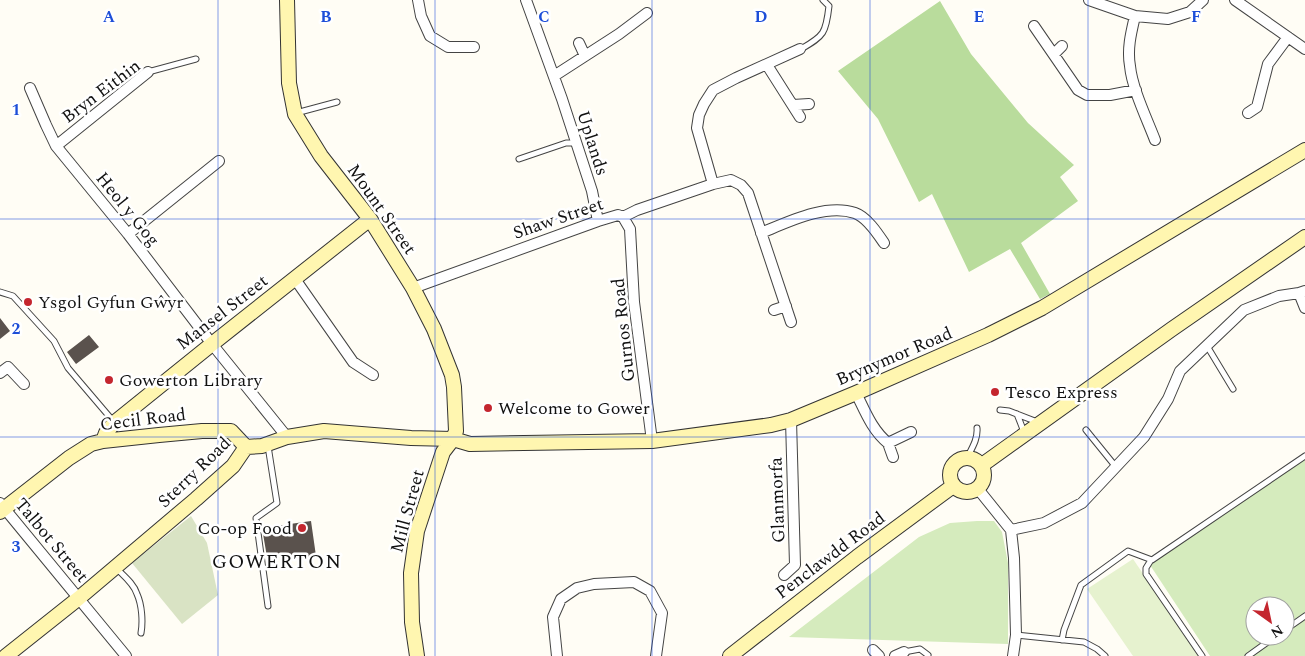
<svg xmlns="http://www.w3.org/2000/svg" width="1305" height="656" font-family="Spectral,serif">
<rect width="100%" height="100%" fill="#fffdf5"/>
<path fill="#d5ebbd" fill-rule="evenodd" d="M1305 460V656H1210L1148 562ZM1255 606H1285V636H1255Z
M977 521H994L1002 532 1008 563V644L789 637 919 537 950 523Z"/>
<path fill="#b9dc9c" d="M940 1 971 54 1028 123 1074 165 1060 177 1078 201 1021 243 1050 294 1040 299 1010 249 969 272 932 194 919 202 878 119 838 71Z"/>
<path fill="#d9e3c4" d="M191 516 207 543 218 595 182 624 132 563Z"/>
<path fill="#e6f2cf" d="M1133 559 1199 656H1133L1087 589Z"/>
<path fill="#5a524d" d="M0 318 10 331 0 339Z
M89 335 99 347 76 364 67 352Z
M311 521 316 556 286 560 285 555 267 557 262 528Z"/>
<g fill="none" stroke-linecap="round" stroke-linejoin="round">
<defs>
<path id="lane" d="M801 49C824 36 826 33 829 6L823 0
M148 72 196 59
M296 113 337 102
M519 159 566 143H576
M0 292 13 296 54 341 68 368 114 422
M1207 346 1233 389
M1000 410 1009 411 1040 423
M1017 414 1024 432
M1086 430 1116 467
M967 458C972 448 978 439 977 428
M1151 560 1146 568V574L1202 656
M117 569C124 576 134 584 137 594 142 605 143 622 141 633
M268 606 256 518 277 503 268 446
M1285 630 1305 616
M1016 635 1084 642 1097 649 1105 656
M1062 640 1064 630 1081 585 1128 551 1152 560 1305 456
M904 652 920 649 928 655
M1248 656 1276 636"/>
<path id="street" d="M418 0 421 16 430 36 448 47H474
M526 0 562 99 592 191 598 221
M1089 0 1135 16 1168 19 1190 12 1203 0
M1235 0 1305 49
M1135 16C1131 33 1127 49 1130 66 1132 88 1147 119 1155 140
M1034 26 1078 90 1087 95H1110L1136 90
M579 43 585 56
M1054 54 1062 46
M767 65 800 117
M554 76 619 34 647 13
M30 88 46 125 56 146 128 234 212 344 287 437
M793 105 809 104
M1248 113 1257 107 1268 64 1288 37
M56 146 148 72
M713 184 697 128 699 115 704 104 713 90 736 78 800 49
M623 217 630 229 634 302 652 441
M761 233C788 222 826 203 855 213 867 217 878 234 884 243
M128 234 219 161
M295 279 353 362 373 375
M413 288 598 221 618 215 623 217 637 210 713 184 731 180 741 185 748 193 791 322
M1299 293 1305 308
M774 310 786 306
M0 373 8 367 24 384
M856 393C865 411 872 430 888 443L911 432
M888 443 893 457
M978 489 1011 530 1014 558 1016 635 1013 656
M0 503 126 656
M1011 530 1044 523 1082 503 1144 437 1168 399 1180 371 1244 310 1279 296 1299 293 1305 291
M784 575 795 565 791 420
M873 650 879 656
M557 656 553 617 561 599 577 588 594 584 634 582 650 591 662 613 656 656
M895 656 904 652"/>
<path id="secondary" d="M287 0 289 83 295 114 321 156 370 219 413 288 434 329 452 375 454 387 456 431 453 439 443 452 417 531 411 573 412 622 417 656
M103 441 106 433 114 423 212 344 370 219
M950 475a17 17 0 1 1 34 0a17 17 0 1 1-34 0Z
M982 465 1172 329 1305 237
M0 512 69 458 91 444 103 441 159 435 202 431H231L246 447
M6 656 79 598 196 499 233 466 246 447 262 446 287 437 324 431 411 438 453 439 470 444 652 441 771 425 791 420 856 393 988 335 1042 308 1305 150
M730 656 857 557 953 486"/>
</defs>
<use href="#lane" stroke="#444" stroke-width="7"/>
<use href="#street" stroke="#444" stroke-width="12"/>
<use href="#secondary" stroke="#333" stroke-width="16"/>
<use href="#lane" stroke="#fff" stroke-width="5"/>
<use href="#street" stroke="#fff" stroke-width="10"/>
<use href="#secondary" stroke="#fff6b0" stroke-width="14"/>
</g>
<path fill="none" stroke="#1d4ed8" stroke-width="1" stroke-opacity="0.55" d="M218 0V656M435 0V656M652 0V656M870 0V656M1088 0V656M0 219H1305M0 437H1305"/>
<g fill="#c4262e" stroke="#fff" stroke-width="2">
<circle cx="28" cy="302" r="5"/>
<circle cx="109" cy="380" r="5"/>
<circle cx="995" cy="392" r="5"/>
<circle cx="488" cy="408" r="5"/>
<circle cx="302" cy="528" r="5"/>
</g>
<g text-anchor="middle" stroke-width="5" stroke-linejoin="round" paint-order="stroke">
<g font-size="18" fill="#111" stroke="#fff">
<text transform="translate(101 91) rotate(-37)" y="6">Bryn Eithin</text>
<text transform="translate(593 143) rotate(72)" y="6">Uplands</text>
<text transform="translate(128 209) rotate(51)" y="6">Heol y Gog</text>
<text transform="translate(382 209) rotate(55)" y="6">Mount Street</text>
<text transform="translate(558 218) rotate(-19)" y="6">Shaw Street</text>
<text transform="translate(222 312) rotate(-38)" y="6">Mansel Street</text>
<text transform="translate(623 330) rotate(-96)" y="6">Gurnos Road</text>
<text transform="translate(894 356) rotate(-23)" y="6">Brynymor Road</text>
<text transform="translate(143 419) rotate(-7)" y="6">Cecil Road</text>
<text transform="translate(194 472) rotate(-44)" y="6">Sterry Road</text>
<text transform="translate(777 500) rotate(-92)" y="6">Glanmorfa</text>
<text transform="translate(407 511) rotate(-75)" y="6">Mill Street</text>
<text transform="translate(52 540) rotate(50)" y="6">Talbot Street</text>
<text transform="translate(830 555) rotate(-37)" y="6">Penclawdd Road</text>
</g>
<g font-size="18" fill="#111" stroke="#fff" text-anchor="start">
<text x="38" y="308">Ysgol Gyfun Gŵyr</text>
<text x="119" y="386">Gowerton Library</text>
<text x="1005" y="398">Tesco Express</text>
<text x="498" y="414">Welcome to Gower</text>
<text x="292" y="534" text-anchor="end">Co-op Food</text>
</g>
<g font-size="20" letter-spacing="1" fill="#111" stroke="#fff">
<text x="277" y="568">GOWERTON</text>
</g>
</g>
<g font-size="16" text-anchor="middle" font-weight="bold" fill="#1d4ed8" stroke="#fff" stroke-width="5" stroke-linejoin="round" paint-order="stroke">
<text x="109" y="22">A</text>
<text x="326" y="22">B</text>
<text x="544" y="22">C</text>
<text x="761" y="22">D</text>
<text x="979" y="22">E</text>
<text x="1196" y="22">F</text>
<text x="16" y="115">1</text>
<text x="16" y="334">2</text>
<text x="16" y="552">3</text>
</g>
<g transform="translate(1270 621) rotate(147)"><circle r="24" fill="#ffffff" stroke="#a0a0a0"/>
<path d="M0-4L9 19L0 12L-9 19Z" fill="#c4262e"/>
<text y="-8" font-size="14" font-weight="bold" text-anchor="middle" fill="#111111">N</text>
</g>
</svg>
